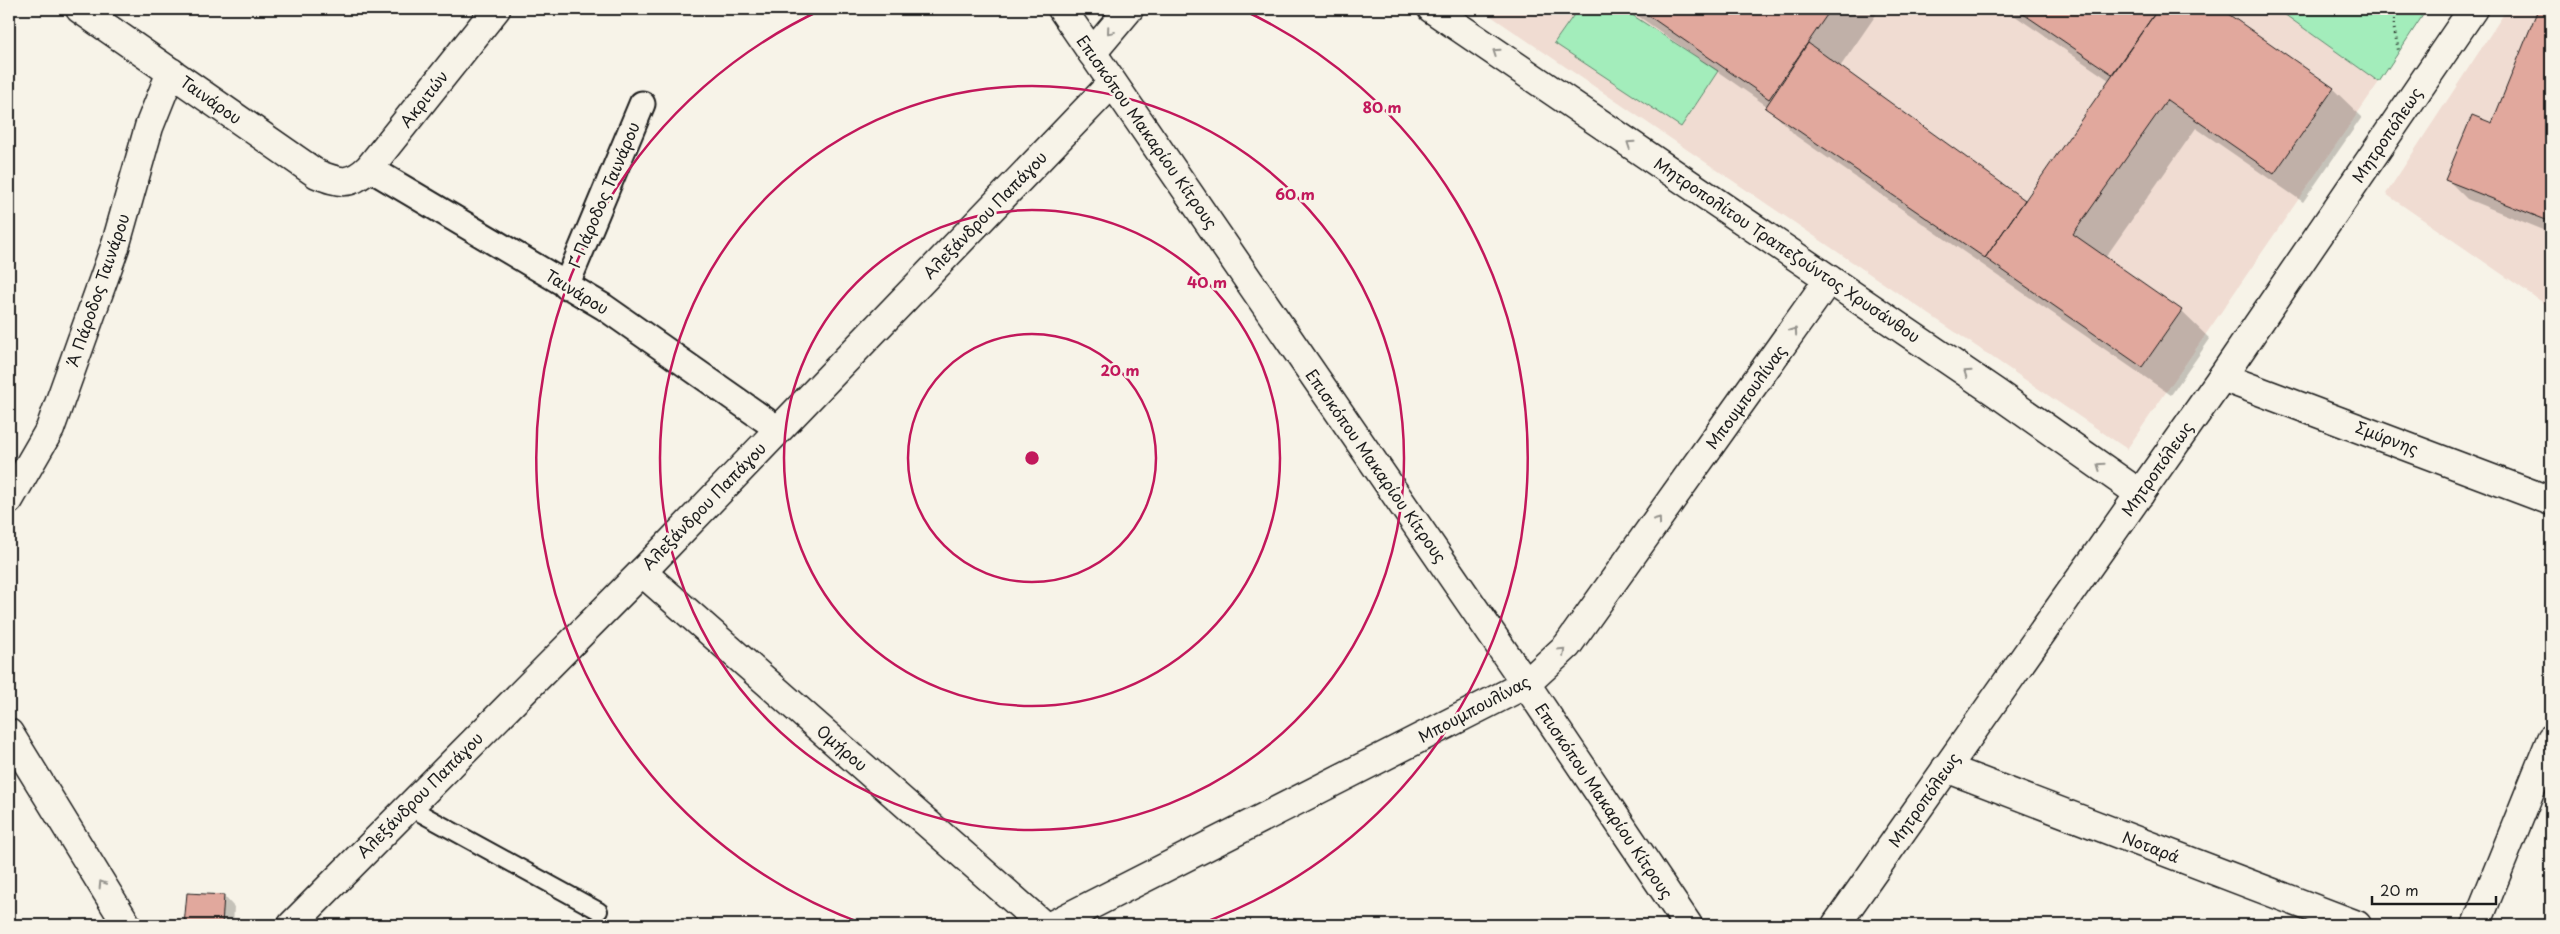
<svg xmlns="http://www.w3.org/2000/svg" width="2560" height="934" font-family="'Playpen Sans',sans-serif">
<rect width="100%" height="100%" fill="#f7f3e8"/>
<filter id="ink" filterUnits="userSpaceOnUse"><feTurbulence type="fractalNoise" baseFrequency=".02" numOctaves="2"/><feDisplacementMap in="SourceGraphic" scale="10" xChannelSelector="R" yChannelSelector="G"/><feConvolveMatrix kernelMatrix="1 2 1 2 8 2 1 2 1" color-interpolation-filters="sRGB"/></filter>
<g filter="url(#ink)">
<path fill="#f0dcd2" d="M1487 9H2277L2379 82 2127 449 1485 12Z
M2507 9H2551V308L2386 194Z"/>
<path fill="#a3edbb" stroke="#60846c" d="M1578 9H1623L1718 71 1681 127 1554 43Z
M2277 9H2427L2379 82Z"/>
<path fill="#0003" d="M1628 9H1880L1840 67 2026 202 2109 80 2005 9H2218L2333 89 2362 117 2303 202 2196 128 2105 258 2181 311 2210 339 2171 395 1796 136 1767 106Z
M2539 9H2551V233L2467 199 2447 179 2492 125Z
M188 894 224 896 234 907 233 925H186Z"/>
<path fill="#e1a89d" stroke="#1c1c1c" d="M1639 9H1831L1769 99Z
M2016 9H2158L2112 74Z
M2158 9H2221L2334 88 2274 174 2167 100 2073 234 2182 310 2142 367 1985 258Z
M2538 9H2551V222L2445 180 2472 115 2492 123Z
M1808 43 2025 200 1985 258 1765 108Z
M187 893 224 895 222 925H184Z"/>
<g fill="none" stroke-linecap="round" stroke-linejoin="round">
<defs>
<path id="service" d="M409 807 599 911"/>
<path id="pedestrian" d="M369 168 604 307 778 429
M566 286 642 104"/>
<path id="minor" d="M80 9 317 174C340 183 350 186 369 168L496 9
M1432 9 1995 392 2140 494
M1092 53 1129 9
M2222 377 2551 501
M9 500 50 429 115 247 149 127 171 72
M642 572 1043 925
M9 733 127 925
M1946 768 2357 925
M1052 925 1526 684 1567 646 1829 279
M2476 925 2551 739"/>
<path id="tertiary" d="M292 925 642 572 1112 83
M1836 925 2222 377 2473 9"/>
<path id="secondary" d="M1062 9 1526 684 1688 925"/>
</defs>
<use href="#service" stroke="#1c1c1c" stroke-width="20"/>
<use href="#pedestrian" stroke="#1c1c1c" stroke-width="29"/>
<use href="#minor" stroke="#1c1c1c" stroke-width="31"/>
<use href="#tertiary" stroke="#1c1c1c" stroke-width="31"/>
<use href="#secondary" stroke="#1c1c1c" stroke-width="31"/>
<path stroke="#1c1c1c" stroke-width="3" stroke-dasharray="1 4" stroke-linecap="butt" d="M2395 9 2394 28 2399 53"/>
<use href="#service" stroke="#f7f3e8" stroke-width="16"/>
<use href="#pedestrian" stroke="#f7f3e8" stroke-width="25"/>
<use href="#minor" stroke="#f7f3e8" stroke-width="28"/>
<use href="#tertiary" stroke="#f7f3e8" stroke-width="28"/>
<use href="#secondary" stroke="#f7f3e8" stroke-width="28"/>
</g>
<defs><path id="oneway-chevron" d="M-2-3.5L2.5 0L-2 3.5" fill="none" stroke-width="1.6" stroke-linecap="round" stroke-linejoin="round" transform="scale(1.25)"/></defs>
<g stroke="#94928c">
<use href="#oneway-chevron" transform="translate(1110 31) rotate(130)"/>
<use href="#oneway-chevron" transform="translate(1496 52) rotate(-146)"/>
<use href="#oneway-chevron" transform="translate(1630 144) rotate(-146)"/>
<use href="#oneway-chevron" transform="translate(1794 331) rotate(-55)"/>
<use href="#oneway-chevron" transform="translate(1967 373) rotate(-146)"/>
<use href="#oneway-chevron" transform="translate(2100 466) rotate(-145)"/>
<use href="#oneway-chevron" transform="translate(1658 520) rotate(-54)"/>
<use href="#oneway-chevron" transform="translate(1562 651) rotate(-44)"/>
<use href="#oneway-chevron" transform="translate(102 884) rotate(-122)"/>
</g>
</g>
<g fill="none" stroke="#c2185b" stroke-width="2.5">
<circle cx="1032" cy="458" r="124"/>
<circle cx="1032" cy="458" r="248"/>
<circle cx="1032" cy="458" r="372"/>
<path d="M867 925A495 495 0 0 1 823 9M1241 9A495 495 0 0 1 1197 925"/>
</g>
<g text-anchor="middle" stroke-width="5" stroke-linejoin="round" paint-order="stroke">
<g font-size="16" fill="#1c1c1c" stroke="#f7f3e8">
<text transform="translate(424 99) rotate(-52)" y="6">Ακριτών</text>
<text transform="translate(211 100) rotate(35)" y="6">Ταινάρου</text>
<text transform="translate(1147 132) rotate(55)" y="6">Επισκόπου Μακαρίου Κίτρους</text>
<text transform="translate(2387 135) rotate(-56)" y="6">Μητροπόλεως</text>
<text transform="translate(604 195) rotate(-67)" y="6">Γ΄ Πάροδος Ταινάρου</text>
<text transform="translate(985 215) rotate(-46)" y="6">Αλεξάνδρου Παπάγου</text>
<text transform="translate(1787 250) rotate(34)" y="6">Μητροπολίτου Τραπεζούντος Χρυσάνθου</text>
<text transform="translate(98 290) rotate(-71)" y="6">Α΄ Πάροδος Ταινάρου</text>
<text transform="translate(577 292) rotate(31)" y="6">Ταινάρου</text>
<text transform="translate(1746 397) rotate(-54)" y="6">Μπουμπουλίνας</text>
<text transform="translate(2387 438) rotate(21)" y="6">Σμύρνης</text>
<text transform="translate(1376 466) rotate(55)" y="6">Επισκόπου Μακαρίου Κίτρους</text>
<text transform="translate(2157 469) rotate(-55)" y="6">Μητροπόλεως</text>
<text transform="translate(704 506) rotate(-46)" y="6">Αλεξάνδρου Παπάγου</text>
<text transform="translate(1474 709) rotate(-28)" y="6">Μπουμπουλίνας</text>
<text transform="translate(842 748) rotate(41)" y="6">Ομήρου</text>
<text transform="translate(420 795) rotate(-45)" y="6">Αλεξάνδρου Παπάγου</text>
<text transform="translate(1924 800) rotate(-55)" y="6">Μητροπόλεως</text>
<text transform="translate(1604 801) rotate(56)" y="6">Επισκόπου Μακαρίου Κίτρους</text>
<text transform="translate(2151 847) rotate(21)" y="6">Νοταρά</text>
</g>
</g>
<circle cx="1032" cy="458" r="8" fill="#c2185b" stroke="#f7f3e8" stroke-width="2.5"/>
<g font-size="15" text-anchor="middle" font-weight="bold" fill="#c2185b" stroke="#f7f3e8" stroke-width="5" stroke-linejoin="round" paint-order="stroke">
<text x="1382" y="113">80 m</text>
<text x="1295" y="200">60 m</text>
<text x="1207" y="288">40 m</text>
<text x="1120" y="376">20 m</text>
</g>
<rect width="2560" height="934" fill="none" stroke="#f7f3e8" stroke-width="30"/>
<rect x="15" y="15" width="2530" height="904" fill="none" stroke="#1c1c1c" stroke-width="2" filter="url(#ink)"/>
<path d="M2372 896v8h124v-8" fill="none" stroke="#1c1c1c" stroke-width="2.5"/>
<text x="2380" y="896" font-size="15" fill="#1c1c1c" stroke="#f7f3e8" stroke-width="4" paint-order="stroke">20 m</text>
</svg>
